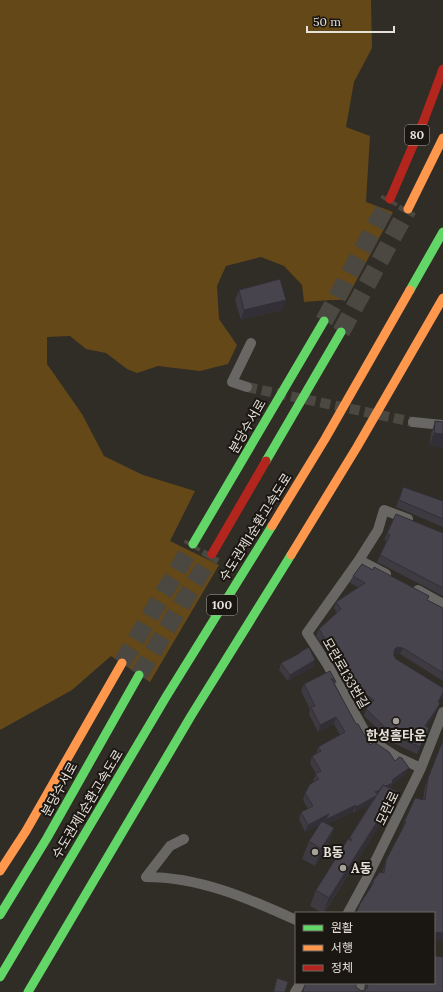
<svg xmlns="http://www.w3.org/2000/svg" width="443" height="992" font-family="Lora,'Noto Sans KR',serif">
<rect width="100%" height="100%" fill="#302c26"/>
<path fill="#644817" d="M0 0H371L372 48 354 82 346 127 370 136 366 202 393 212 346 300H330L304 302 302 285 284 266 261 257 226 266 217 286 219 319 237 345 228 364 200 371 158 366 137 373 127 369 106 353 86 349 70 336 47 337V364L82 414 104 456 143 475 195 491 170 541 219 565 150 682 111 656 72 690 0 730Z"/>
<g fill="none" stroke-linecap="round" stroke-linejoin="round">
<path stroke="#4b4741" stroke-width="10" stroke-dasharray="10 5" stroke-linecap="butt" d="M247 387 413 422"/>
<path stroke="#4b4741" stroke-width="18" stroke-dasharray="18 9" stroke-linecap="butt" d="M324 321 390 199
M341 332 408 209
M122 663 193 544
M139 675 212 554"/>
<path stroke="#696764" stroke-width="10" d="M247 387 232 382 251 343
M413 422 443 425
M408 519 384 510 378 530 359 560 307 633 327 664 369 739 397 757 421 768
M359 560 386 574
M418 590 443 604
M184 839 170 846 146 877C199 877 248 898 296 920
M348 913 367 878 421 768 443 712
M295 992 301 983
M359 992 360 983"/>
<path stroke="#63d668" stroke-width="9" d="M410 290 443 232
M266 461 341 332
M193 544 324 321
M0 915 47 838 139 675
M0 977 166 697 272 526
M28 992 191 716 291 555"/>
<path stroke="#ff974d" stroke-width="9" d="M408 209 443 138
M272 526 325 439 410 290
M291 555 357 447 443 298
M0 871 26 831 122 663"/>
<path stroke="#b3261e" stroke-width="9" d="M390 199 424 120 443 69
M212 554 266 461"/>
</g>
<path fill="#3e3a42" d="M239 290 286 300 282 310 241 320 235 300Z
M435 421 443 422 429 446 431 434Z
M403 487 443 501V527L396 507Z
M387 533H443V596L377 562 380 555 387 541 384 540Z
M373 570 429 596 427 600 443 608V681L400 654H394V656L396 659 443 688V696L439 702 435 713 427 727V735L417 754 391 742 364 716 366 709 370 705 350 693 331 656H330L316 636 319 629 337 613 334 608 336 602 358 587 350 583 353 576Z
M300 652 315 660 313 667 288 681 279 670 281 663 299 654Z
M330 671 336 682 335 684 356 724 370 745 395 761 406 774 392 785 391 789 392 808 384 824 381 823 324 913H322L310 906 316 890 349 839 350 837 370 804 354 813 353 812 328 824 334 828 328 846 315 866 302 859 309 841 320 824 305 832 299 819 301 812 308 809 303 800 305 793 314 782 313 781 316 774 310 763 312 756 316 754 318 747 340 735 334 724 318 732 309 714 310 709 301 691 304 684Z
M443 740V941L434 940V913L370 889 372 882 382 873 384 867 386 860 402 829 404 822 423 799 425 786Z
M277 978 285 992H273Z
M366 983H434L443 992H302L304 987H356L361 991 365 990Z"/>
<path fill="#323036" d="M286 300 282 310 241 320 244 310Z
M434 433 443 434V448L429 446Z
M397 647 403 648 400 654H394L391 657 394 650Z
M334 649 331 656H330L332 650Z
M315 660 313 667 288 681 290 675Z
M443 693V696L435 708 438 702Z
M440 703 435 713 423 733 425 726Z
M336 717 334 724 318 732 320 725Z
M429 728 427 735 417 754 420 747Z
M409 768 406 774 392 785 391 790 377 801 354 813 356 807Z
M398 792 392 808 384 824 390 808Z
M356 805 353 812 323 827 325 822 305 832 308 825 329 814Z
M387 806 381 823 323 913 329 898Z
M334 828 328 846 315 866 321 849Z
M434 932 443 933V941L434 940Z"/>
<path fill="#48444d" stroke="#323036" d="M280 279 286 300 244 310 239 290Z
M435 421 443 422V434L434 433Z
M403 487 443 501V519L399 500Z
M396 514 443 533V588L380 555 390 535 387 533Z
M362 564 373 570 374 567 429 596 427 600 443 608V673L403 648 397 647 394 650V656L396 659 443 688V693L438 702 440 703 438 707 425 726 429 728 420 747 393 735 366 709 374 700 353 686 334 649 332 650 319 629 341 609 336 602 365 583 353 576Z
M309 647 315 660 290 675 281 663 300 653V652Z
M330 671 336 682 331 678 356 724H358L370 745 374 742 389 752 395 761 399 757 402 758 409 768 392 780 393 783 386 786 383 785 380 790 375 792 378 793 376 796 356 807V805L325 820 329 814 308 825 301 812 313 806 305 793 310 784 319 779 315 774 321 771 312 756 321 751 318 747 345 732 336 717 320 725 311 707 315 706 304 684Z
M443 740V933L434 932V913H356L360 904 374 882H372L380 872 384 873 386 860 406 822H404L415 798 425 800 428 778Z
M383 785 398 792 390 808 387 806 329 898 316 890 348 839 352 841 350 837Z
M321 822H324L334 828 321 849 309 841Z
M434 955 436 956 443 957V992H303L304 987 306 983H356V987L361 991 365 990 367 988 368 983H434Z
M277 978 288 982 285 992H275V991L274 990Z"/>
<g fill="#a6a29a" stroke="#1a1611" stroke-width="1.5">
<circle cx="396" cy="721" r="4"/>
<circle cx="315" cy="852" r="4"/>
<circle cx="343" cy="868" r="4"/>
</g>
<g text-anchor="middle" stroke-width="4" stroke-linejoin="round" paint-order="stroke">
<g fill="#1a1611" stroke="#a9a49d" stroke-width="1">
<rect x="405" y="125" width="24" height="20" rx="3"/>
<rect x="207" y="595" width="30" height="20" rx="3"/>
</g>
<g font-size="12" font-weight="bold" fill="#e6e1d9">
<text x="417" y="139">80</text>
<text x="222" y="609">100</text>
</g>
<g font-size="13" fill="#e6e1d9" stroke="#1a1611">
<text transform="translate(247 426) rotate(-60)" y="5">분당수서로</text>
<text transform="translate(255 527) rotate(-58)" y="5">수도권제1순환고속도로</text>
<text transform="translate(346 673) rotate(60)" y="5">모란로133번길</text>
<text transform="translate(59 789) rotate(-61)" y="5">분당수서로</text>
<text transform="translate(87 804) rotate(-59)" y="5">수도권제1순환고속도로</text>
<text transform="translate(387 808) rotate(-64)" y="5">모란로</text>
</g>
<g font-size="13" font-weight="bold" fill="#e6e1d9" stroke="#1a1611" text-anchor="start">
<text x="396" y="740" text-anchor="middle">한성홈타운</text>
<text x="323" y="857">B동</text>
<text x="351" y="873">A동</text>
</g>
</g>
<rect x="295" y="912" width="140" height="72" fill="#1a1611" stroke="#6c6761"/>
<rect x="303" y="925" width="20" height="6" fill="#63d668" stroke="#6c6761"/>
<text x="331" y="932" font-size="12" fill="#e6e1d9">원활</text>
<rect x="303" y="945" width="20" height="6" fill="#ff974d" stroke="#6c6761"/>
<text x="331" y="952" font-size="12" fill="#e6e1d9">서행</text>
<rect x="303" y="965" width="20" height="6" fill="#b3261e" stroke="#6c6761"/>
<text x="331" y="972" font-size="12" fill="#e6e1d9">정체</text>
<path d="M307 26v6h87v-6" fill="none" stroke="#e6e1d9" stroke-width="2"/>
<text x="313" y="26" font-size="12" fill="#e6e1d9" stroke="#1a1611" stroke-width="3" paint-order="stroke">50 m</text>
</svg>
